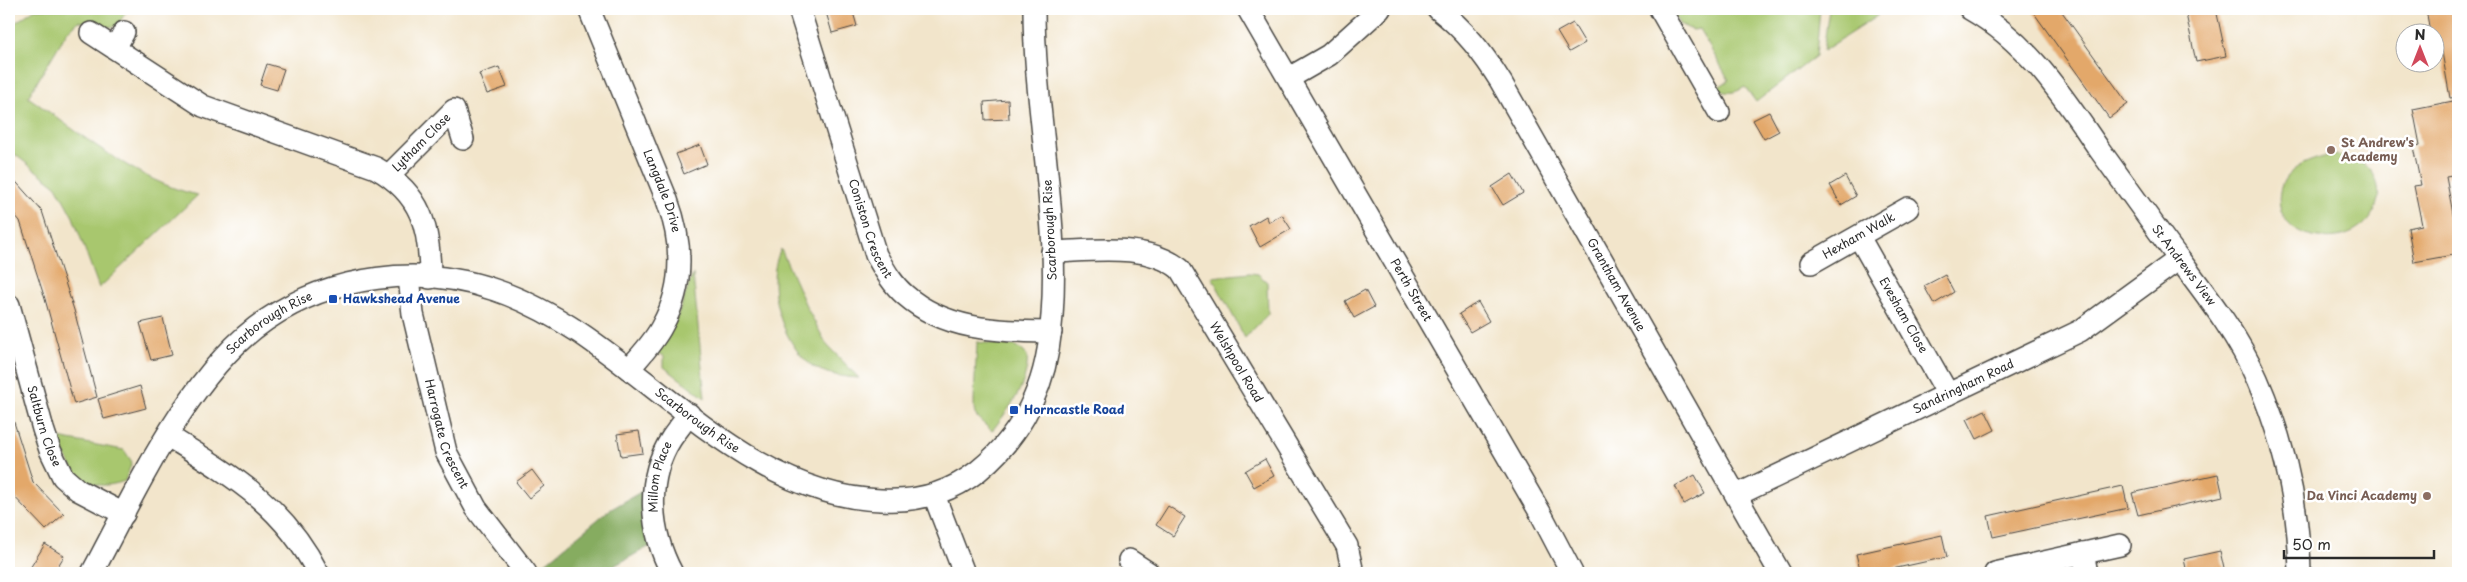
<svg xmlns="http://www.w3.org/2000/svg" width="2467" height="582" font-family="'Playpen Sans',sans-serif">
<rect width="100%" height="100%" fill="#fff"/>
<filter id="ink" filterUnits="userSpaceOnUse"><feTurbulence type="fractalNoise" baseFrequency=".02" numOctaves="2"/><feDisplacementMap in="SourceGraphic" scale="10" xChannelSelector="R" yChannelSelector="G"/><feConvolveMatrix kernelMatrix="1 2 1 2 8 2 1 2 1" color-interpolation-filters="sRGB"/></filter>
<filter id="wash" filterUnits="userSpaceOnUse"><feTurbulence type="fractalNoise" baseFrequency=".0096" numOctaves="4" result="noise"/><feDisplacementMap in="SourceGraphic" scale="20" xChannelSelector="R" yChannelSelector="G"/><feGaussianBlur stdDeviation="1.12" result="paint"/><feColorMatrix in="noise" values="0 0 0 0 0 0 0 0 0 0 0 0 0 0 0 0 0 1.4 0 .05"/><feComposite in="paint" operator="in"/></filter>
<g filter="url(#wash)">
<rect width="100%" height="100%" fill="#f2e5cb"/>
<path fill="#a8c76e" stroke="#6a794c" d="M35 9H128L117 26 102 28 79 21 67 32 28 97C77 131 139 183 198 195L99 288 73 217 56 186 9 150V27Z
M1672 9H1820L1816 56 1756 102 1745 87C1736 93 1725 95 1717 88L1729 80 1699 29 1692 30 1679 24Z
M1829 9H1880L1877 16 1823 51Z
M2331 155C2409 155 2384 258 2305 234 2281 227 2271 197 2287 176 2298 163 2316 159 2331 155Z
M781 249 807 308 827 345 859 378C844 377 825 375 811 365 782 343 763 283 781 249Z
M1250 273 1258 274 1267 282 1268 314 1245 338 1212 277Z
M693 274 705 398 664 367V356L658 353 677 317Z
M977 342 1017 346 1027 355C1030 383 1008 410 992 431 987 426 978 420 975 414 972 410 977 352 977 342Z
M58 438 124 450 132 462 125 481C84 495 72 472 58 438Z"/>
<path fill="#86ac61" stroke="#586c46" d="M644 490 652 545 601 573H552L544 564 608 511Z"/>
<g id="blocks">
<path fill="#e3a86b" d="M837 9H852L857 26 832 33 826 12Z
M2031 9H2060L2128 104 2109 118Z
M2185 9H2216L2226 56 2196 62Z
M2426 9H2458V97L2450 98 2442 52 2434 54V32H2430Z
M1573 23 1585 43 1569 52 1557 32Z
M267 64 284 69 277 90 260 85Z
M499 67 507 87 487 94 479 74Z
M1008 100 1009 119 985 120 984 102Z
M2458 100V175L2446 177 2454 219 2458 218V254L2414 262 2408 228 2422 225 2414 186 2421 185 2413 147 2420 145 2413 109Z
M1769 112 1779 131 1764 139 1753 120Z
M700 145 707 164 684 174 676 154Z
M9 174 42 211 74 310 97 397 74 404 45 299 20 221 9 208Z
M1512 174 1523 193 1503 205 1492 187Z
M1845 176 1856 196 1841 205 1830 185Z
M1282 215 1291 229 1260 247 1249 226 1266 216 1269 222Z
M1945 275 1954 292 1934 304 1924 286Z
M1365 290 1374 307 1354 318 1345 301Z
M1478 302 1489 321 1470 332 1459 314Z
M163 318 172 355 151 360 140 323Z
M140 386 146 408 104 419 98 399Z
M1985 410 1995 430 1977 439 1967 419Z
M12 416 33 482 64 514 46 530 9 491V417Z
M639 431 643 453 621 456 617 434Z
M1265 459 1274 476 1254 487 1245 471Z
M532 470 544 486 529 498 516 482Z
M2218 474 2223 496 2138 515 2132 493Z
M1695 475 1705 493 1684 504 1675 486Z
M2123 486 2128 508 1993 537 1988 516Z
M1168 506 1185 517 1173 536 1156 525Z
M1942 535 1947 557 1874 573H1861L1856 554Z
M45 544 64 556 54 573H27Z
M2220 551 2225 573H2187L2184 559Z"/>
</g>
</g>
<g filter="url(#ink)">
<use href="#blocks" fill-opacity="0" stroke="#494743" stroke-width="1"/>
<g fill="none" stroke-linecap="round" stroke-linejoin="round">
<defs>
<g id="minor">
<path id="s1" d="M589 9 667 200C683 243 685 285 662 326 654 342 640 356 629 369"/>
<path id="s2" d="M799 9 876 255C884 269 892 284 905 295 946 331 999 331 1051 332"/>
<path id="s3" d="M1248 9 1541 514 1572 573"/>
<path id="s4" d="M1438 9C1465 30 1483 53 1501 82L1780 573"/>
<path d="M1660 9 1719 112"/>
<path id="s5" d="M1970 9C2028 42 2062 95 2099 149 2119 177 2139 204 2159 232 2193 279 2234 326 2257 379 2284 441 2299 505 2300 573"/>
<path d="M91 33 203 106 376 168C422 194 430 228 430 278"/>
<path d="M115 48 124 32"/>
<path d="M1289 78 1329 55 1380 9"/>
<path id="s6" d="M389 175 454 110 463 139"/>
<path id="s7" d="M1859 237 1948 394"/>
<path id="s8" d="M1052 252C1092 251 1146 242 1180 269L1347 546 1353 573"/>
<path id="s9" d="M1811 263 1908 208"/>
<path id="s10" d="M409 277 413 314 446 452 476 508 526 573"/>
<path id="s11" d="M9 305 43 429 50 450 63 477 78 490 124 514"/>
<path d="M168 436C231 475 283 504 318 573"/>
<path d="M934 495 964 573"/>
<path id="s12" d="M1737 495 2080 331 2179 259"/>
<path d="M2083 553 2087 573"/>
<path d="M1129 560 1149 573"/>
<path id="s13" d="M92 573C135 493 190 371 266 320 332 275 420 264 495 290 525 300 554 316 580 333 672 395 763 497 881 500 916 502 950 493 978 471 1016 440 1040 398 1048 350 1066 239 1034 120 1034 9"/>
<path id="s14" d="M672 573C650 532 645 480 671 439 677 430 684 422 689 414"/>
<path d="M1995 573 2120 545"/>
</g>
</defs>
<use href="#minor" stroke="#494743" stroke-width="24"/>
<use href="#minor" stroke="#fff" stroke-width="21"/>
</g>
</g>
<g fill="#8d6e63" stroke="#fff" stroke-width="2">
<circle cx="2331" cy="150" r="5"/>
<circle cx="2427" cy="496" r="5"/>
</g>
<g fill="#1a4fb4" stroke="#fff" stroke-width="2">
<rect x="328" y="294" width="10" height="10" rx="2.5"/>
<rect x="1009" y="405" width="10" height="10" rx="2.5"/>
</g>
<g text-anchor="middle" stroke-width="5" stroke-linejoin="round" paint-order="stroke">
<g font-size="12" fill="#2b2b2b" stroke="#fff">
<text dy="4" stroke="none"><textPath href="#s6" startOffset="46">Lytham Close</textPath></text>
<text dy="4" stroke="none"><textPath href="#s1" startOffset="196">Langdale Drive</textPath></text>
<text dy="4" stroke="none"><textPath href="#s2" startOffset="231">Coniston Crescent</textPath></text>
<text transform="translate(1050 230) rotate(-93)" y="4">Scarborough Rise</text>
<text dy="4" stroke="none"><textPath href="#s9" startOffset="55">Hexham Walk</textPath></text>
<text dy="4" stroke="none"><textPath href="#s5" startOffset="336">St Andrews View</textPath></text>
<text dy="4" stroke="none"><textPath href="#s4" startOffset="330">Grantham Avenue</textPath></text>
<text dy="4" stroke="none"><textPath href="#s3" startOffset="325">Perth Street</textPath></text>
<text dy="4" stroke="none"><textPath href="#s7" startOffset="90">Evesham Close</textPath></text>
<text dy="4" stroke="none"><textPath href="#s13" startOffset="311">Scarborough Rise</textPath></text>
<text dy="4" stroke="none"><textPath href="#s8" startOffset="241">Welshpool Road</textPath></text>
<text dy="4" stroke="none"><textPath href="#s12" startOffset="251">Sandringham Road</textPath></text>
<text dy="4" stroke="none"><textPath href="#s13" startOffset="791">Scarborough Rise</textPath></text>
<text dy="4" stroke="none"><textPath href="#s11" startOffset="126">Saltburn Close</textPath></text>
<text dy="4" stroke="none"><textPath href="#s10" startOffset="162">Harrogate Crescent</textPath></text>
<text dy="4" stroke="none"><textPath href="#s14" startOffset="100">Millom Place</textPath></text>
</g>
<g font-size="12" font-weight="bold" fill="#785e54" stroke="#fff" text-anchor="start">
<text x="2341" y="147">St Andrew's<tspan x="2341" dy="14">Academy</tspan></text>
<text x="2417" y="500" text-anchor="end">Da Vinci Academy</text>
</g>
<g font-size="12" font-weight="bold" fill="#164399" stroke="#fff" text-anchor="start">
<text x="343" y="303">Hawkshead Avenue</text>
<text x="1024" y="414">Horncastle Road</text>
</g>
</g>
<rect width="2467" height="582" fill="none" stroke="#fff" stroke-width="30"/>
<g transform="translate(2420 48)"><circle r="24" fill="#ffffff" stroke="#aaaaaa"/>
<path d="M0-4L9 19L0 12L-9 19Z" fill="#d1495b"/>
<text y="-8" font-size="14" font-weight="bold" text-anchor="middle" fill="#2b2b2b">N</text>
</g>
<path d="M2284 550v8h150v-8" fill="none" stroke="#2b2b2b" stroke-width="2.5"/>
<text x="2292" y="550" font-size="15" fill="#2b2b2b" stroke="#ffffff" stroke-width="4" paint-order="stroke">50 m</text>
</svg>
